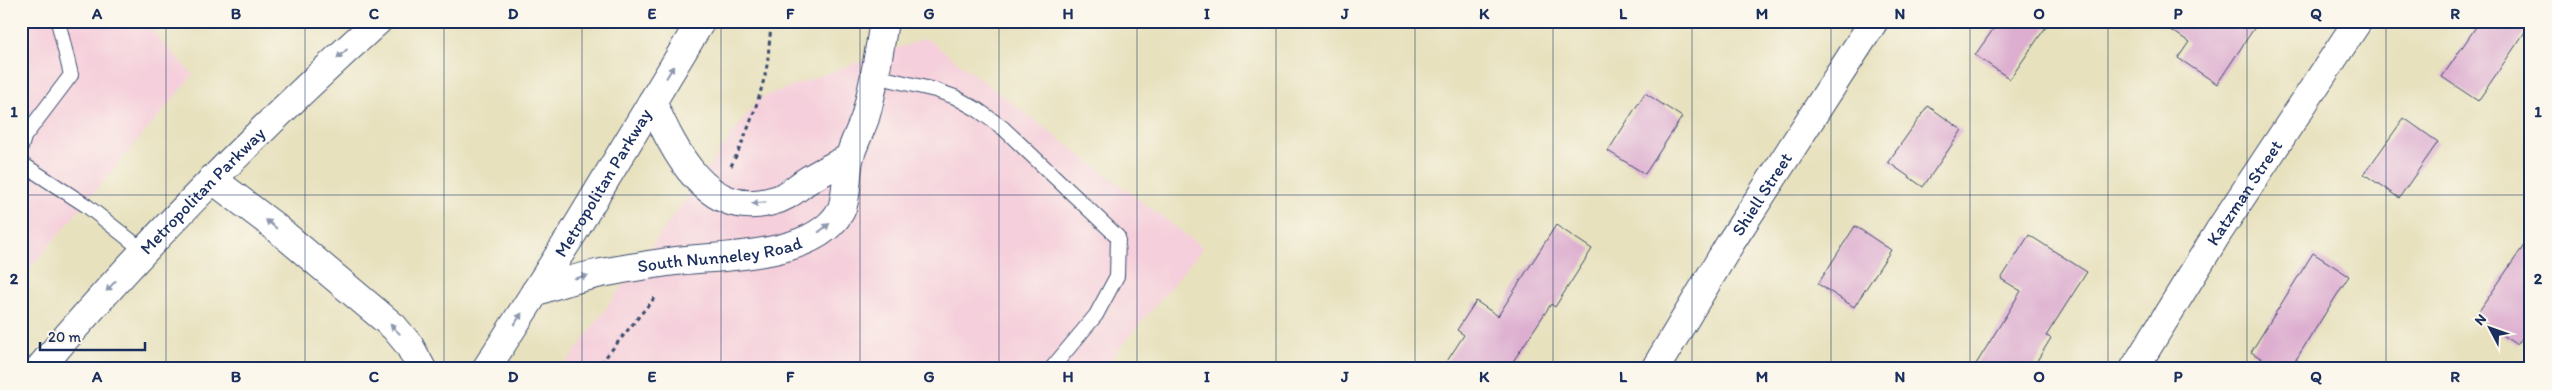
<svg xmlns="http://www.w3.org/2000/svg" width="2552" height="390" font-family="Itim,sans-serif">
<rect width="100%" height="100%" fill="#fbf7ec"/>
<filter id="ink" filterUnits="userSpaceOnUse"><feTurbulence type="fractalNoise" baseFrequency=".02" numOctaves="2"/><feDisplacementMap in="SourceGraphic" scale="10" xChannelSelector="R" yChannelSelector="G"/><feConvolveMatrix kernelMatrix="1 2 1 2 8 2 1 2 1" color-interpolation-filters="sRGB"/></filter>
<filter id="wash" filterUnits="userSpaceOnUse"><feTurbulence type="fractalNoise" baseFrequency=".0096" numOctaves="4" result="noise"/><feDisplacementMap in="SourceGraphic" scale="20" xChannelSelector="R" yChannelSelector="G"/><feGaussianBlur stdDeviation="1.12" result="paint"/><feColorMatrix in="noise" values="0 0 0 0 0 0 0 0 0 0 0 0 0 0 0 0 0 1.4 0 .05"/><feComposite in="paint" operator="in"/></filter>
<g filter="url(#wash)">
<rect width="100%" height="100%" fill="#e7e1be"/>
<path fill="#f5cfdb" d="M21 21H143L193 75 21 279Z
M926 38 1203 248 1102 369H562L759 98Z"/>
<g id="blocks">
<path fill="#ddaed0" d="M1999 21H2050L2010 79 1975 55Z
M2158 21H2259L2217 84 2178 58 2189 42Z
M2480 21 2531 23 2478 101 2442 77Z
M1645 93 1682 117 1645 174 1608 151Z
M1928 106 1962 130 1923 187 1888 162Z
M2404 118 2438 142 2399 198 2364 174Z
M1556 225 1592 249 1555 307 1551 304 1508 369H1442L1464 335 1457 330 1476 301 1498 316Z
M1855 226 1891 250 1854 307 1818 284Z
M2029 235 2087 272 2046 336 2051 338 2032 369H1973L2021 291 2001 279Z
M2531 235V325L2517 345 2475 317Z
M2313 253 2349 276 2290 369H2278L2251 352Z"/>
</g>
</g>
<g filter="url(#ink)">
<use href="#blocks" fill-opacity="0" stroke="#3a4a6c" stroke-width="1"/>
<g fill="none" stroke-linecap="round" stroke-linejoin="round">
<defs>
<path id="service" d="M875 76 935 90 955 97 978 110 1003 128 1118 237 1117 276 1096 315 1051 369
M21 148 24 137 71 75 58 21
M21 163 87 206 144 251"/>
<g id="minor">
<path d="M652 102C674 150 706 220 772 201 786 198 794 190 805 182 819 173 834 166 849 158"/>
<path id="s1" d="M535 292C578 275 622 269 668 262 716 255 812 260 840 212 847 201 846 174 849 160 852 146 860 132 865 118 874 86 879 54 884 21"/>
<path id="s2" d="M1655 369 1731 242 1874 21"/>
<path id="s3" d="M2134 369 2219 231 2358 21"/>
</g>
<g id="primary">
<path d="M212 179 274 226 394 327 409 345 422 369"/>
<path id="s4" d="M39 369C144 245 258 130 378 21"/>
<path id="s5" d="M486 369 573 233 701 21"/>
</g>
</defs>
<use href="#service" stroke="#3a4a6c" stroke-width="16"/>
<use href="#minor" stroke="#3a4a6c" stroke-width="30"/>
<use href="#primary" stroke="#3a4a6c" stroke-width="30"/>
<path stroke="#3a4a6c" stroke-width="3" stroke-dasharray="4 4" stroke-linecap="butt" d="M731 166C746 137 758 104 766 71 769 55 769 38 772 21
M596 369 655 297"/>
<use href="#service" stroke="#fff" stroke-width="14"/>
<use href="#minor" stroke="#fff" stroke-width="28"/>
<use href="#primary" stroke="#fff" stroke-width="28"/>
</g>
<defs><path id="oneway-solid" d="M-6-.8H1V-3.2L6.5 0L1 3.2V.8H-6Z" transform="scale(1.25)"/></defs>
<g fill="#8d97ae">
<use href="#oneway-solid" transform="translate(342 54) rotate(137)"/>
<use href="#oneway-solid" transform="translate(670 72) rotate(-59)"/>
<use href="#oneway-solid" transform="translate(759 203) rotate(175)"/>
<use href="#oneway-solid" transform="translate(271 224) rotate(-142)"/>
<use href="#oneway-solid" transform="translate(824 228) rotate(-38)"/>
<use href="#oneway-solid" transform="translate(581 277) rotate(-13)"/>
<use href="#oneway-solid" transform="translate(111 286) rotate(132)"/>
<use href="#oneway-solid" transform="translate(518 319) rotate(-57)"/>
<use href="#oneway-solid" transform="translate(395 329) rotate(-134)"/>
</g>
</g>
<path fill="none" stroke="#1b2f5e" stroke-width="1" stroke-opacity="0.55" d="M166 21V369M305 21V369M444 21V369M582 21V369M721 21V369M860 21V369M999 21V369M1137 21V369M1276 21V369M1415 21V369M1553 21V369M1692 21V369M1831 21V369M1970 21V369M2108 21V369M2247 21V369M2386 21V369M21 195H2531"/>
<g text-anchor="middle" stroke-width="4" stroke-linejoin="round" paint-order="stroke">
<g font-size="18" fill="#1b2f5e" stroke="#fbf7ec">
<text dy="6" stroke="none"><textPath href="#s5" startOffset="220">Metropolitan Parkway</textPath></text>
<text dy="6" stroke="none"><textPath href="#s4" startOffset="242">Metropolitan Parkway</textPath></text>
<text dy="6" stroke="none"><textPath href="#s2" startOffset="205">Shiell Street</textPath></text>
<text dy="6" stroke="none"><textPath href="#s3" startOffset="208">Katzman Street</textPath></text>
<text dy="6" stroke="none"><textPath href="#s1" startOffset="189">South Nunneley Road</textPath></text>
</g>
</g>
<rect width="2552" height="390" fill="none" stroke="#fbf7ec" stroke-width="55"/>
<g transform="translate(2490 328) rotate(311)" stroke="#fbf7ec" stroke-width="4" paint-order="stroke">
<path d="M0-4L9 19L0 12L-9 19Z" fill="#1b2f5e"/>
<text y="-8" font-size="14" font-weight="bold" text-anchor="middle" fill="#1b2f5e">N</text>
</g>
<path d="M40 342v8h105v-8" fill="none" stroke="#1b2f5e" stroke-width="2.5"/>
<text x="48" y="342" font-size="15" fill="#1b2f5e" stroke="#fbf7ec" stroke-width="4" paint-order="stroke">20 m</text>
<rect x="28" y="28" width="2496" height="334" fill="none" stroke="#1b2f5e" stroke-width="2"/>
<g font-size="16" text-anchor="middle" font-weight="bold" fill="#1b2f5e">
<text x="97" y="19">A</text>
<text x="236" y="19">B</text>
<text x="374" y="19">C</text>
<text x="513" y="19">D</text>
<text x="652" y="19">E</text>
<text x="790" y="19">F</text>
<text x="929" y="19">G</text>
<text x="1068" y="19">H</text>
<text x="1207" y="19">I</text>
<text x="1345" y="19">J</text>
<text x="1484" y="19">K</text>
<text x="1623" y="19">L</text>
<text x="1762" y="19">M</text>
<text x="1900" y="19">N</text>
<text x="2039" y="19">O</text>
<text x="2178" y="19">P</text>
<text x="2316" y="19">Q</text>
<text x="2455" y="19">R</text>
<text x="14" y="117">1</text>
<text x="2538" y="117">1</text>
<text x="14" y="284">2</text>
<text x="2538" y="284">2</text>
<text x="97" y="382">A</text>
<text x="236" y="382">B</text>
<text x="374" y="382">C</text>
<text x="513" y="382">D</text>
<text x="652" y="382">E</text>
<text x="790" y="382">F</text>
<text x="929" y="382">G</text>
<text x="1068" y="382">H</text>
<text x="1207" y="382">I</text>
<text x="1345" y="382">J</text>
<text x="1484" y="382">K</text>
<text x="1623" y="382">L</text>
<text x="1762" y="382">M</text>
<text x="1900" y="382">N</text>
<text x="2039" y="382">O</text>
<text x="2178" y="382">P</text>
<text x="2316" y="382">Q</text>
<text x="2455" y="382">R</text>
</g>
</svg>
